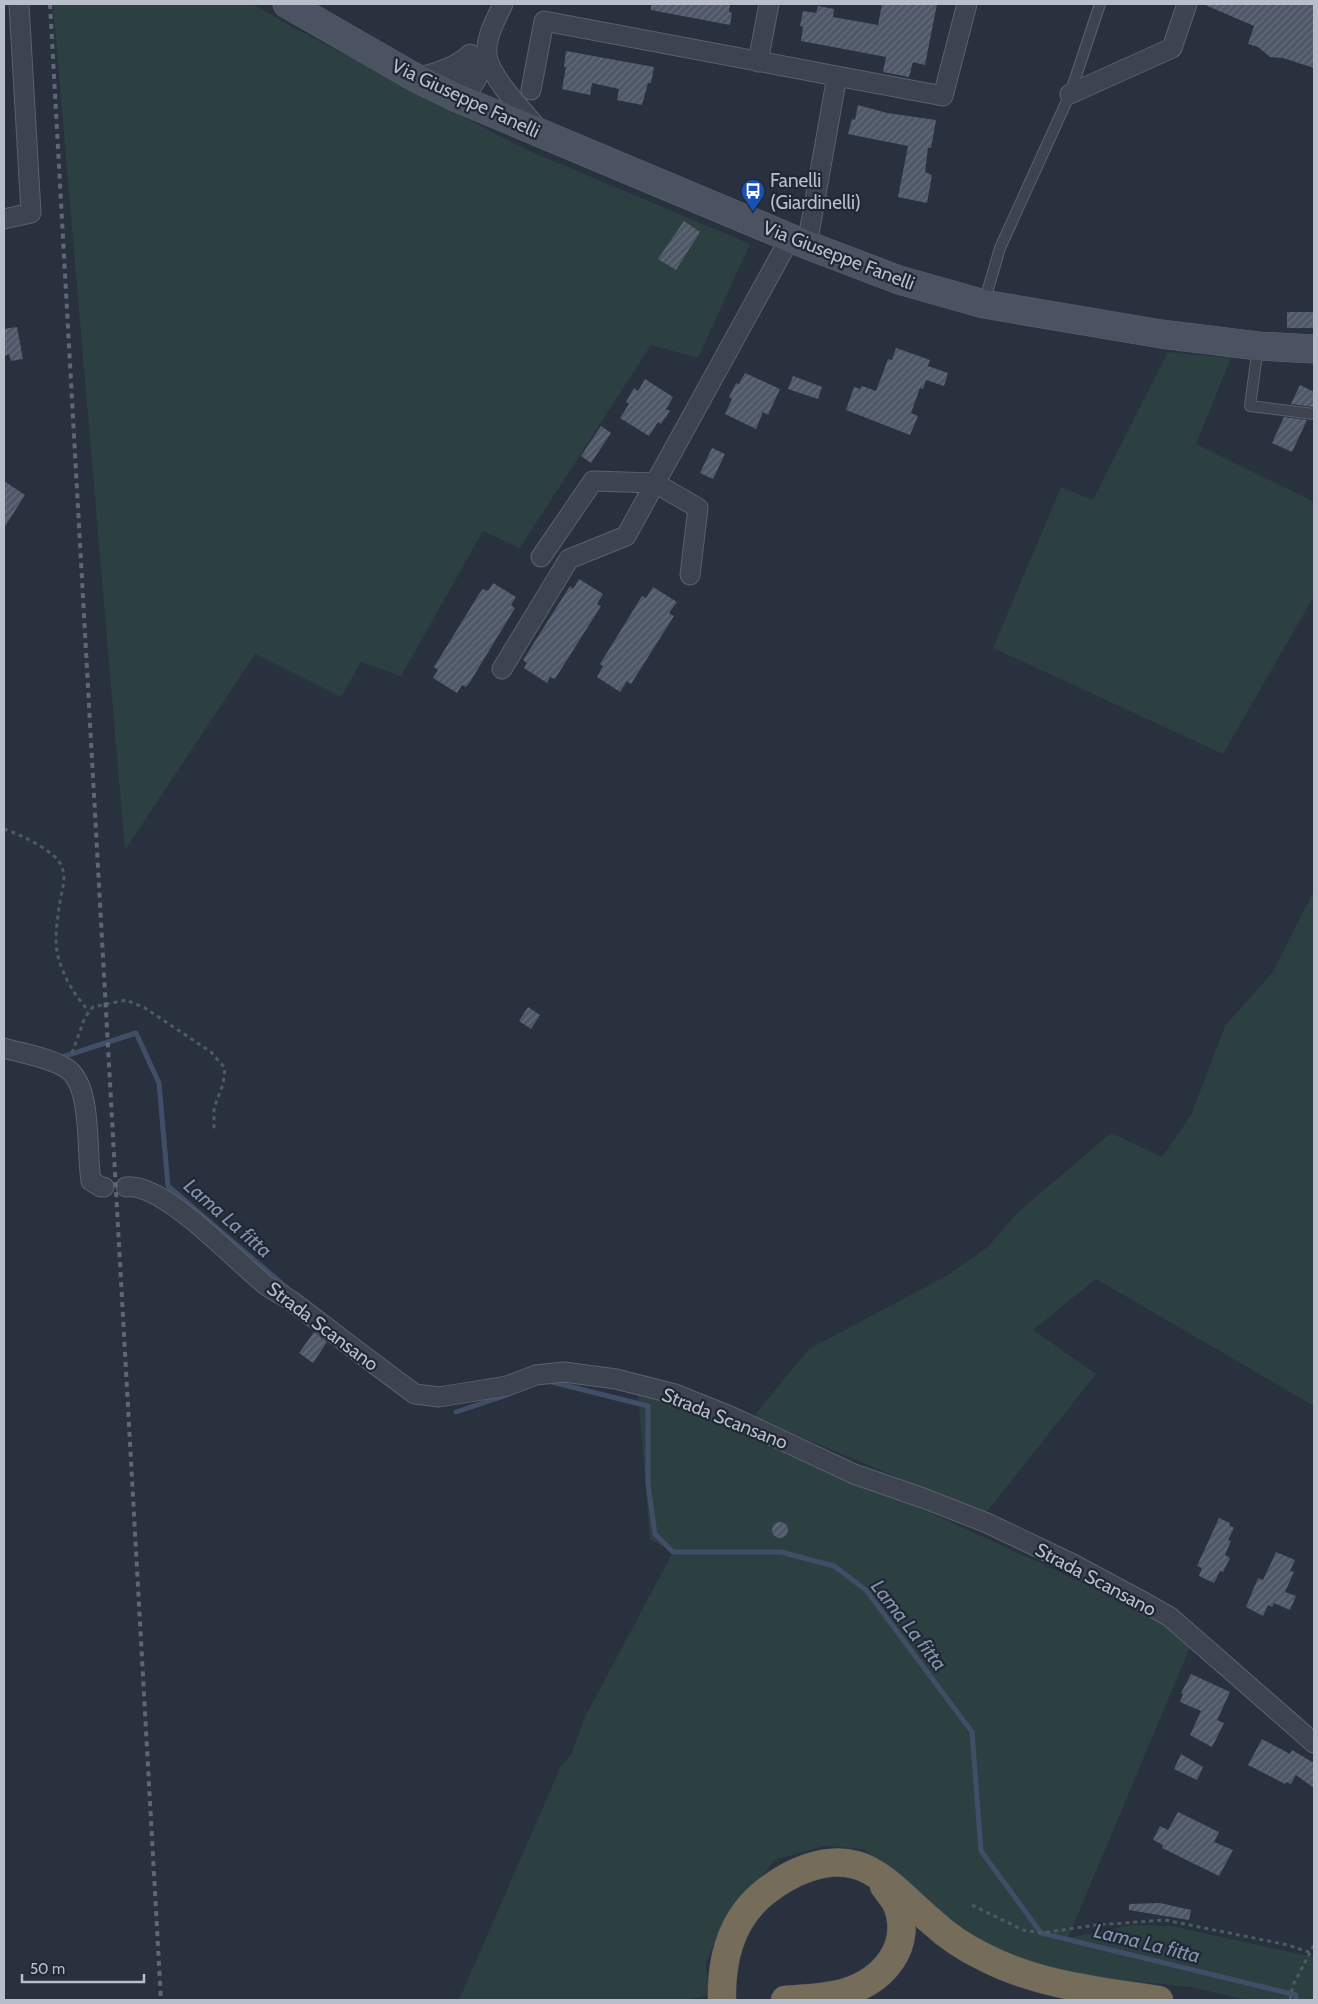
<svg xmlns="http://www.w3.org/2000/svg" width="1318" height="2004" font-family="Cabin,sans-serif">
<defs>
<pattern id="building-hatch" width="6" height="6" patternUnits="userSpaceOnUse" patternTransform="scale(1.25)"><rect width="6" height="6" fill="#4f5868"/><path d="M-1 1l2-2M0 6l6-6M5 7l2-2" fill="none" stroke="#666e7c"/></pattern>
</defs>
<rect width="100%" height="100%" fill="#29313f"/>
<path fill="#2c3f41" d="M53 4H253L285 23 525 149 750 244 698 358 651 345 520 548 483 531 401 676 361 662 341 697 255 654 125 850Z
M1168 352 1231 358 1196 444 1314 502V596L1223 754 993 648 1061 487 1093 500Z
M1314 891V1406L1096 1279 1033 1330 1096 1374 985 1514 753 1417 809 1349 948 1275 988 1247 1018 1212 1111 1133 1162 1157 1191 1115 1225 1026 1272 973Z
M638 1394 734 1423 1167 1621 1191 1645 1068 1938 1131 1925 1171 1926 1313 1957 1314 2000H1247L1191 1987 1063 1974 1025 1961 961 1932 895 1871 863 1849 824 1846 775 1860 740 1902 717 1935 706 1963 709 1995 687 2000H459L561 1766 571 1755 585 1717 673 1552 650 1539Z"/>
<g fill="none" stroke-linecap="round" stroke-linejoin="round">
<path stroke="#404e67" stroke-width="5" d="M59 1058 136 1033 159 1083 168 1186 287 1288
M548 1381 648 1406V1484L655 1534 673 1552H781L834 1566 866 1590 972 1732 981 1851 1041 1933 1296 1995V2000
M456 1412 507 1395"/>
</g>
<path fill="url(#building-hatch)" d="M651 4H730L729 12 732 13 730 25 651 10Z
M882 4H937L925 65 913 62 909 77 883 72 886 57 801 41 803 27 800 26 803 11 816 13 818 6 834 9 833 17 878 25Z
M1203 4H1314V68L1283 58 1270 57 1258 47 1248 44 1254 26Z
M566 51 654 67 651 83H648L642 105 617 100 619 89 592 83 590 95 562 89 566 67H564Z
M858 105 887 113 936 120 931 148H928L925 172 932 175 927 203 898 197 908 146 848 134 852 119 855 120Z
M684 221 700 232 676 270 658 259Z
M1287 312H1314V328H1287Z
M17 327 23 359 11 361 9 354 4 356V329Z
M896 348 930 360 928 366 948 373 944 386 926 380 923 389 920 388 911 413 918 416 910 435 846 410 854 387 860 389 862 386 876 391 888 359 892 360Z
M745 373 780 389 768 415 763 412 756 429 725 414 732 399 729 397 736 383 739 384Z
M793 376 822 387 818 399 788 389Z
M645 379 673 397 666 409 670 411 661 424 658 422 649 436 620 418 629 404 626 402 634 388 638 391Z
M1300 385 1314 392 1313 407 1291 404Z
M1284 417 1307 420 1292 452 1272 443Z
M601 426 611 433 591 463 581 456Z
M712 448 725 454 713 479 700 473Z
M4 481 25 495 4 528Z
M579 579 603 594 597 604 601 606 555 679 550 677 547 683 524 668 527 663 523 660 570 586 573 589Z
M493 583 516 597 511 605 515 608 470 682 466 687 462 685 457 693 433 678 438 670 434 667 479 594 483 589 488 591Z
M653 587 677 602 669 613 674 616 631 684 627 681 620 692 597 677 603 666 600 664 642 596 646 598Z
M528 1007 540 1015 531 1029 519 1021Z
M314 1332 327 1342 313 1363 299 1353Z
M1219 1518 1230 1523 1229 1525 1234 1528 1228 1540 1231 1541 1225 1555 1230 1558 1223 1572 1220 1571 1214 1583 1199 1576 1202 1568 1197 1566Z
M772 1530a8 8 0 1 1 16 0a8 8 0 1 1-16 0Z
M1276 1552 1295 1560 1290 1571 1294 1572 1285 1592 1296 1596 1290 1610 1274 1603 1272 1607 1268 1605 1263 1616 1246 1607 1258 1578 1263 1580Z
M1191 1674 1230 1692 1217 1720 1224 1723 1212 1747 1190 1735 1201 1711 1180 1702 1183 1694 1181 1693Z
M1262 1739 1290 1754 1292 1750 1314 1763V1788L1296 1775 1291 1784 1286 1782 1285 1784 1248 1765Z
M1181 1754 1203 1767 1197 1780 1174 1769Z
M1178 1812 1219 1832 1214 1842 1233 1850 1219 1876 1162 1848 1163 1845 1153 1840 1160 1826 1168 1830Z
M1160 1903 1191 1910 1189 1920 1129 1910V1904Z"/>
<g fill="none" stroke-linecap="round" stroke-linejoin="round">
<defs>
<path id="lane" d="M984 303 1000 248 1070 94 1100 4
M1258 347 1250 406 1314 414"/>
<path id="street" d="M503 4C496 19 485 38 487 55 489 76 525 113 539 130
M466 58C461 71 453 84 457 98 475 90 479 73 487 55
M758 62 769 4
M416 78C434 74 457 67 470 54
M531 90 544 21 943 96 967 4
M1070 94 1172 48 1187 4
M4 219 31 213 19 4
M807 245 837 76
M541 557 593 481 655 483 698 508 690 575
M502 669 569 559 626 536 790 238
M4 1048C24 1054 48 1057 66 1068 93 1084 86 1152 91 1181L101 1187H104
M126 1187C164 1182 237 1263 267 1286 276 1292 285 1296 293 1302 334 1333 374 1364 415 1394L439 1397 507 1386 536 1375 564 1372 616 1379 675 1394 730 1416 854 1474 923 1498 987 1523 1073 1564 1140 1600 1170 1617 1314 1743"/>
<path id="secondary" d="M287 4 416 78 457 98 807 245 899 280 984 304 1161 334 1258 346 1314 349"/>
<path id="highway" d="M722 2000C721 1959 731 1919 765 1892 789 1873 824 1856 856 1865 883 1872 909 1903 931 1921 946 1935 965 1948 984 1957 1038 1985 1100 1991 1159 2000
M785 2000C805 1998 827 1998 846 1992 884 1980 913 1946 897 1905 894 1898 888 1892 884 1886"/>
</defs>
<use href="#lane" stroke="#5a616d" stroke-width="12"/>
<use href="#street" stroke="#5a616d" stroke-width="21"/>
<use href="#secondary" stroke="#5a616d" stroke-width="29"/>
<use href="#highway" stroke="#474e5a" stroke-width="29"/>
<path stroke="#4b5c5f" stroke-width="3" stroke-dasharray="4 4" stroke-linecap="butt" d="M4 829C19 834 54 850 61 865 67 878 62 889 60 902 58 914 56 928 56 940 56 965 72 993 89 1011
M72 1053 85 1017 93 1007 126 1000 145 1008 211 1052 225 1068 223 1084 214 1108V1129
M972 1905 1023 1930 1041 1933 1096 1925 1165 1920 1288 1945 1314 1954
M1290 2000 1293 1985 1314 1945"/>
<use href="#lane" stroke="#3d444f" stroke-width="10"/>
<use href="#street" stroke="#3d444f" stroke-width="19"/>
<use href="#secondary" stroke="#4b5362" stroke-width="28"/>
<use href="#highway" stroke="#756c5a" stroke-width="28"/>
<path stroke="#5f6776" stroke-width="4" stroke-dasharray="5 5" stroke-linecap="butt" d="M50 4 161 2000"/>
</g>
<defs>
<symbol id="bus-pin" viewBox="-11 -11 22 30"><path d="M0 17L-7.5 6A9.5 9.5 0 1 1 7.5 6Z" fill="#1a4fb4" stroke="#212835"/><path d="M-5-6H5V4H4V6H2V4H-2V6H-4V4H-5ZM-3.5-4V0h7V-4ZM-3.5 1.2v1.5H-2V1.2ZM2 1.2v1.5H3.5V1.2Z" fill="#fff"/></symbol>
</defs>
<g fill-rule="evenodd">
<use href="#bus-pin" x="739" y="177" width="28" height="38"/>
</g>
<g text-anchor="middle" stroke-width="4.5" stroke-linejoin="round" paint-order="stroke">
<g font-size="19" fill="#b9bfca" stroke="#212835">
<text transform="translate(466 98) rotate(25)" y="7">Via Giuseppe Fanelli</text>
<text transform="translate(839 255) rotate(21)" y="7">Via Giuseppe Fanelli</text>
<text transform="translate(323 1326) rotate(37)" y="7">Strada Scansano</text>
<text transform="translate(725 1418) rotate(22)" y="7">Strada Scansano</text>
<text transform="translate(1096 1579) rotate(28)" y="7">Strada Scansano</text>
</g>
<g font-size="19" fill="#b9bfca" stroke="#212835" text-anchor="start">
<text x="770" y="187">Fanelli<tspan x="770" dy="22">(Giardinelli)</tspan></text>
</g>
<g font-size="20" font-style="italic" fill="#8494ae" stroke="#212835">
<text transform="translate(228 1218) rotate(41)" y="7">Lama La fitta</text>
<text transform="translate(909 1625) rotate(52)" y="7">Lama La fitta</text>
<text transform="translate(1147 1943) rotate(14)" y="7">Lama La fitta</text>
</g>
</g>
<rect width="1318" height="2004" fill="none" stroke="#b9bfca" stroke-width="10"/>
<path d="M22 1974v8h122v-8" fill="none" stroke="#b9bfca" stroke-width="2.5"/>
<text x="30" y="1974" font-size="15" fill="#b9bfca" stroke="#212835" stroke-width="4" paint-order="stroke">50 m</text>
</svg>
